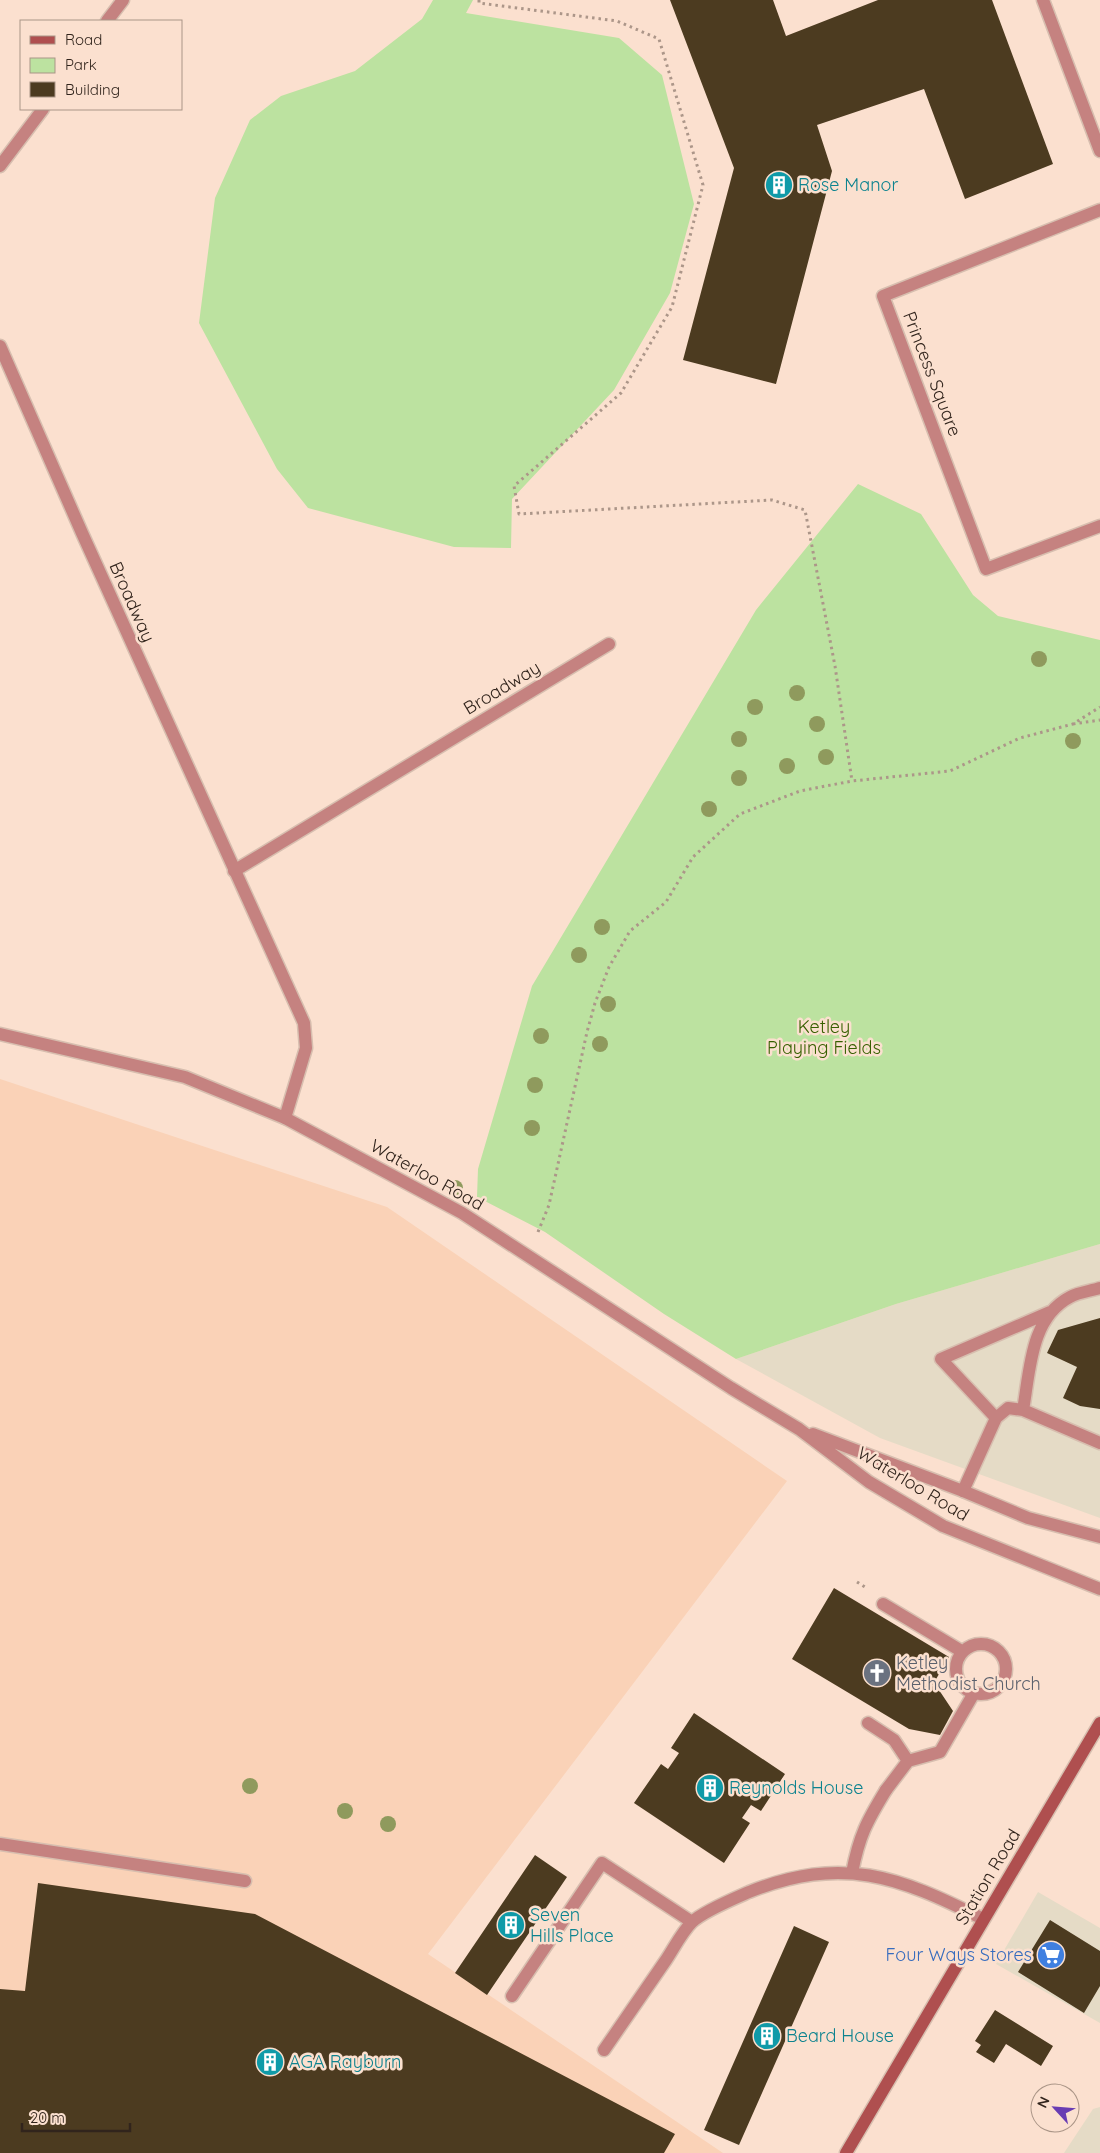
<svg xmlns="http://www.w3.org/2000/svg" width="1100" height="2153" font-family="Quicksand,sans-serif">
<rect width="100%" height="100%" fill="#fbe0cf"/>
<path fill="#e5dbc6" d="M1100 1244V1518L880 1438 736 1359 896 1304Z
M1038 1892 1100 1928V2023L996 1964Z
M1100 2107V2153H1064L1093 2109Z"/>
<path fill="#fad2b7" d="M0 1079 387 1207 787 1481 428 1954 723 2153H0Z"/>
<path fill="#bce2a0" d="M433 0H473L466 13 619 38 662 75 694 204 670 293 614 390 512 499 511 548 454 547 308 508 277 469 199 323 215 198 250 120 281 96 355 71 422 19Z
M858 484 921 514 973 595 998 616 1100 640V1244L896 1304 736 1359 664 1314 545 1232 477 1197 478 1169 532 986 756 610Z"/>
<path fill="#4c3b20" d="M670 0H773L786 36 878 0H992L1053 164 965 199 924 89 817 125 832 171 776 384 683 360 734 168Z
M1100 1318V1409L1080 1406 1063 1398 1077 1367 1047 1353 1058 1330Z
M834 1588 949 1657 932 1686 939 1690 953 1711 940 1735 909 1729 792 1659Z
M694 1713 785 1774 761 1811 751 1805 742 1818 750 1823 724 1863 634 1803 661 1764 668 1769 679 1753 671 1748Z
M535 1855 567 1877 487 1995 455 1973Z
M38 1883 255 1914 675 2134 664 2153H0V1989L25 1991Z
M1050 1920 1100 1951V1986L1084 2013 1018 1972Z
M794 1926 829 1942 739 2145 704 2130Z
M995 2010 1053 2046 1041 2066 1006 2044 994 2063 976 2052 981 2045 975 2041Z"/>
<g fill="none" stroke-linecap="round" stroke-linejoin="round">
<defs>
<path id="service" d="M1023 1410C1030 1371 1030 1318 1070 1297 1079 1292 1091 1291 1100 1288
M996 1418 941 1359 1050 1312
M963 1491 996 1418 1008 1408 1023 1410 1100 1443
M883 1604 963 1652
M956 1669a25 25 0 1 1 50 0a25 25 0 1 1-50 0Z
M868 1723 894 1740 908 1761 886 1790
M908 1761 940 1752 974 1693
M0 1844 245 1881"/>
<path id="minor" d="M1043 0 1100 151
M107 21 123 0
M0 166 43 109
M1100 210 883 296 986 569 1100 526
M0 346 82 533 304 1023 306 1048 285 1118
M234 871 609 644
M852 1873C859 1836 867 1821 886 1790
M512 1996 602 1863 692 1922
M604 2050C625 2020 645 1990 666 1960 674 1948 682 1932 692 1922 704 1911 733 1899 749 1892 842 1855 898 1876 983 1919"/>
<path id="tertiary" d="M0 1034 185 1077 285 1118 462 1213 731 1388 799 1429 869 1482 943 1526 1100 1589
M813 1434 963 1491 1028 1518 1100 1537"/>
<path id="secondary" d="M846 2153 1100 1723"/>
</defs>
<use href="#service" stroke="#d7beaf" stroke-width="15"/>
<use href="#minor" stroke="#d7beaf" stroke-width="15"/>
<use href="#tertiary" stroke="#d7beaf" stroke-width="15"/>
<use href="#secondary" stroke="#d7beaf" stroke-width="15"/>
<path stroke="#ac9689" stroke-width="3" stroke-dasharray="2.5 4" stroke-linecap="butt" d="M479 0V3L617 21 659 39 703 185 672 307 621 393 514 486 519 514 772 500 805 510 835 666 852 781
M1073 724 1100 720
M538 1232 549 1205 587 1032 595 1003 609 967 630 931 666 902 693 857 740 814 800 791 852 781 950 771 1020 738 1073 724 1100 707
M857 1582 865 1587"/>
<use href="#service" stroke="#c58280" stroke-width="12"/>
<use href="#minor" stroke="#c58280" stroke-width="12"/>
<use href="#tertiary" stroke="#c58280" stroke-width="12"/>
<use href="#secondary" stroke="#af4f4f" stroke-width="12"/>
</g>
<g fill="#8f9a5d">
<circle cx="1039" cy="659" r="8"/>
<circle cx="797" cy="693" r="8"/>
<circle cx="755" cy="707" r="8"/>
<circle cx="817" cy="724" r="8"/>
<circle cx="739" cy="739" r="8"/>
<circle cx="1073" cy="741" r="8"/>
<circle cx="826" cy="757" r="8"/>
<circle cx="787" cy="766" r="8"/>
<circle cx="739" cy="778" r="8"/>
<circle cx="709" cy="809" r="8"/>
<circle cx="602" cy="927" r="8"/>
<circle cx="579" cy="955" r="8"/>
<circle cx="608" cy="1004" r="8"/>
<circle cx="541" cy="1036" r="8"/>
<circle cx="600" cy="1044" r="8"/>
<circle cx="535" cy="1085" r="8"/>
<circle cx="532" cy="1128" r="8"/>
<circle cx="455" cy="1188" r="8"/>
<circle cx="250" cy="1786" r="8"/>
<circle cx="345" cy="1811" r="8"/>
<circle cx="388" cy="1824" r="8"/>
</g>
<defs>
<symbol id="building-disc" viewBox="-11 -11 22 22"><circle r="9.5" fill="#0f9aa8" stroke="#fbe0cf"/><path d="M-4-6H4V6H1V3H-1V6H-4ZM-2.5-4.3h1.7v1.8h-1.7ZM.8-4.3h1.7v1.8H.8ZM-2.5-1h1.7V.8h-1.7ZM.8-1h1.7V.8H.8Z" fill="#fff"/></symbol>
<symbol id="church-disc" viewBox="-11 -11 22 22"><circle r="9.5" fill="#6b7280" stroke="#fbe0cf"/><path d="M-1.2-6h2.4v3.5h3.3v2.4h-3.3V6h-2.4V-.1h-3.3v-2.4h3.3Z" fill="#fff"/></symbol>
<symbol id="supermarket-disc" viewBox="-11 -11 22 22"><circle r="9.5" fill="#3f7fe0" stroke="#fbe0cf"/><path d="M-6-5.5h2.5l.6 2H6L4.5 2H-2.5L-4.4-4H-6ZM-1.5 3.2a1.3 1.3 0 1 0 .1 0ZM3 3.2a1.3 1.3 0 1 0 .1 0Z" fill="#fff"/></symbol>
</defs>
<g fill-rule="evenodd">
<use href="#building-disc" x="763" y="169" width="32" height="32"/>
<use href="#church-disc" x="861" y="1657" width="32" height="32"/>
<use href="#building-disc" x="694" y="1772" width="32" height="32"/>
<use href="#building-disc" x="495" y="1909" width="32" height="32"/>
<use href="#supermarket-disc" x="1035" y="1939" width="32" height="32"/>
<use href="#building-disc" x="751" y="2020" width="32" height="32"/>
<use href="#building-disc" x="254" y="2046" width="32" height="32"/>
</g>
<g text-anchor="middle" stroke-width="5" stroke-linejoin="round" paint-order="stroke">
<g font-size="18" fill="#0d838f" stroke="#fbe0cf" text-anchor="start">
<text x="798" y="191">Rose Manor</text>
<text x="729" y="1794">Reynolds House</text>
<text x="530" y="1921">Seven<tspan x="530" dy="21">Hills Place</tspan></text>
<text x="786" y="2042">Beard House</text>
<text x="289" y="2068">AGA Rayburn</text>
</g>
<g font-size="18" fill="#31241c" stroke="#fbe0cf">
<text transform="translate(932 374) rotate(69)" y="6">Princess Square</text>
<text transform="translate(132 602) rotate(66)" y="6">Broadway</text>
<text transform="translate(502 688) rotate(-31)" y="6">Broadway</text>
<text transform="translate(427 1175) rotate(29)" y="6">Waterloo Road</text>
<text transform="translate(913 1484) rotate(31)" y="6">Waterloo Road</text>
<text transform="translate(988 1877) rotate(-59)" y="6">Station Road</text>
</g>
<g font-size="18" fill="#376000" stroke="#fbe0cf">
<text x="824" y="1033">Ketley<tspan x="824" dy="21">Playing Fields</tspan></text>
</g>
<g font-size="18" fill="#5b616d" stroke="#fbe0cf" text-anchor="start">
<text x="896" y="1669">Ketley<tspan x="896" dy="21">Methodist Church</tspan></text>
</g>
<g font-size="18" fill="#366cbe" stroke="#fbe0cf" text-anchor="end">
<text x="1032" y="1961">Four Ways Stores</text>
</g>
</g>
<rect x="20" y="20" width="162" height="90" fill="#fbe0cf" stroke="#aa9587"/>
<rect x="30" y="36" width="25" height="8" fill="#af4f4f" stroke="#aa9587"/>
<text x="65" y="45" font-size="15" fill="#31241c">Road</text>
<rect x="30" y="58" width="25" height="15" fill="#bce2a0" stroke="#aa9587"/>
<text x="65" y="70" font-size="15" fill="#31241c">Park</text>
<rect x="30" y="82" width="25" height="15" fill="#4c3b20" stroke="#aa9587"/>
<text x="65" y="95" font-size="15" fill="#31241c">Building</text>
<g transform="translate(1055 2108) rotate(296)"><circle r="24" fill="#fbe0cf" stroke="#aa9587"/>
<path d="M0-4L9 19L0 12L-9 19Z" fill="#683cb3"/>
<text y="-8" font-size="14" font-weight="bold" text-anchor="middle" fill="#31241c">N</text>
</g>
<path d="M22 2123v8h108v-8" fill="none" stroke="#31241c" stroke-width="2.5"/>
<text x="30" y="2123" font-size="15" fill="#31241c" stroke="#fbe0cf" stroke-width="4" paint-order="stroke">20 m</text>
</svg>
